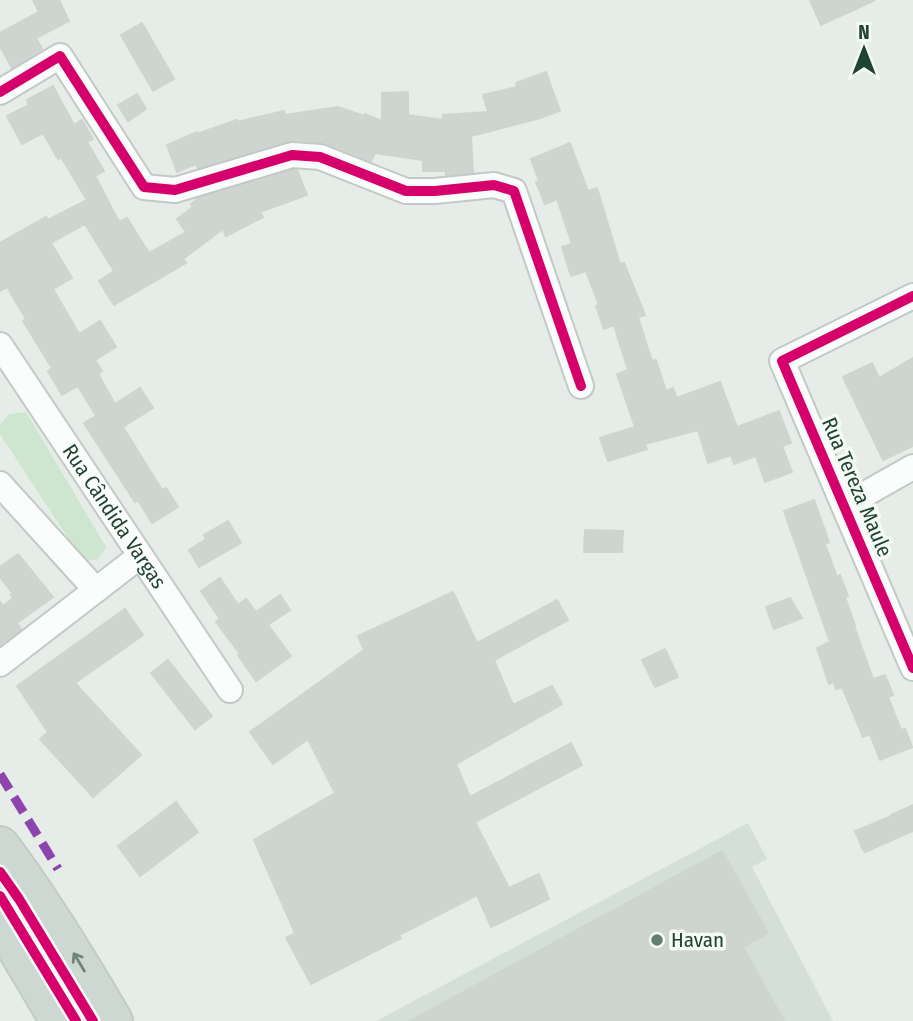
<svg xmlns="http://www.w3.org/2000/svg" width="913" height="1021" font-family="'Fira Sans Condensed',sans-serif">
<rect width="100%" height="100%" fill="#e6ece8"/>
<path fill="#d3dfd7" d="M748 823 767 859 752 867 833 1021H376Z"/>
<path fill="#cee6d0" d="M26 412 106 547 98 559 83 561 0 434V425L9 414Z
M0 877 16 899 88 1021H78L0 892Z"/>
<path fill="#ced5d1" stroke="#ced5d1" stroke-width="2" d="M33 0H59L69 21 36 38 42 49 12 68 0 46V33L39 12Z
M810 0H875L821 25Z
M142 23 174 79 153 91 121 35Z
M546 72 560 111 537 119 471 136 473 172 446 175V171H423V160L375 153 371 161 325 143 293 140 198 168 196 164 177 172 167 145 197 132V134L237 120V122L284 111 285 115 338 107 364 116 365 114 382 121V93L408 92V115L443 120V115L488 112 483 95 517 87 516 83Z
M53 86 74 125 82 120 93 139 87 142 104 171 95 176 119 222 127 218 149 253 186 232 177 219 193 207 191 204 199 198 294 170H297L307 195 260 212 263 217 226 236 223 229 183 259 186 263 114 305 99 281 114 271 85 224 51 243 72 278 53 289 79 334 100 321 116 347 95 360 102 371 98 374 115 404 140 388 153 408 123 427 162 490 166 488 178 507 152 523 138 500 135 502 84 423 96 416 78 386 62 395 48 371 52 368 23 321 26 319 7 287 0 291V243L46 217 48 220 87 200 61 157 58 159 43 133 22 144 7 116 29 105 27 100Z
M137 94 146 109 128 121 118 105Z
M570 143 588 191 597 188 620 264 624 263 645 315 638 317 652 361 656 360 666 391 673 388 677 398 720 382 737 427 779 411 791 443 782 446 792 472 765 482 756 456 734 464 731 455 708 463 698 430 645 444 647 449 608 461 600 438 635 427 617 374 628 370 614 325 604 329 596 306 599 305 586 271 571 276 562 247 572 244 557 199 545 204 536 182 539 181 531 159Z
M913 358V446L883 460 843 377 872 363 879 378Z
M814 500 829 542 825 544 837 577 840 575 848 596 845 597 855 626H854L873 679 885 675 893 695 888 697 901 730 905 729 912 747 880 760 870 734 863 737 842 687 836 689 834 682 829 684 817 648 830 642 784 511Z
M228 521 241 543 199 567 189 550 206 539 204 535Z
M585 530 623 531 622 552H584Z
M18 554 53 597 17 623 21 629 0 645V602L3 606 13 598 11 595 13 594 0 577V567Z
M220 578 238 605 246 599 256 612 280 595 290 610 268 625 291 656 256 681 238 655 240 654 216 622 220 619 201 591Z
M453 592 477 643 557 600 568 620 494 660 513 705 552 686 562 704 456 764 470 797 571 743 582 765 475 822 509 888 539 874 549 899 491 927 477 895 399 935 401 938 311 984 286 938 295 933 254 840 335 793 308 739 273 764 250 732 364 650 358 636Z
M790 598 802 618 774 629 766 607Z
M125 609 143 635 75 683 141 755 93 797 40 739 48 732 17 686Z
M665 649 678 677 655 687 642 660Z
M168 660 212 716 195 729 151 673Z
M176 802 198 832 140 876 118 846Z
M913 805V831L865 852 863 850 855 831 892 816 891 815Z
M722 851 768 933 743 947 784 1021H410Z"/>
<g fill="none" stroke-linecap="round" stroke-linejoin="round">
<defs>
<g id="street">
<path d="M0 92 60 56 144 187 175 190 292 155 320 157 406 191H435L494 185 514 191 581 386"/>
<path d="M913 296 782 361 913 668"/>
<path id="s1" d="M0 345 230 690"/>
<path d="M0 484 96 590"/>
<path d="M844 506 913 467"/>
<path d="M0 664 140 556"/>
</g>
<path id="primary" d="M0 846C42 902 78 961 113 1021
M0 920 60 1021"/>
</defs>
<use href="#street" stroke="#c3c9c5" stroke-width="28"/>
<use href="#primary" stroke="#c1cbc6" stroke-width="42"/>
<use href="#street" stroke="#fbfcfc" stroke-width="24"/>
<use href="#primary" stroke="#ced8d3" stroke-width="38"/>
<path stroke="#8e44ad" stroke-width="9" stroke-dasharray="18 9" stroke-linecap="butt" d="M0 774 58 869"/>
<defs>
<path id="cycleway" d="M0 92 60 56 144 187 175 190 292 155 320 157 406 191H435L494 185 514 191 581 386
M913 296 782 361 913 668
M0 872 19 899 93 1021
M0 896 76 1021"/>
</defs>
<use href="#cycleway" stroke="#f5faf6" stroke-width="15"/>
<use href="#cycleway" stroke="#d6006c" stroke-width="10"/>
</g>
<defs><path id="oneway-shaft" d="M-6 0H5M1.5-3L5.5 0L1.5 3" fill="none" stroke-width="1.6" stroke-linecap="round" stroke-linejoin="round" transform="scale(1.75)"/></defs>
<use stroke="#6e867a" href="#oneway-shaft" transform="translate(79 962) rotate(-121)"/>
<circle fill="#657e72" stroke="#f5faf6" stroke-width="2.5" cx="657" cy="940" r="7"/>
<g text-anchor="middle" stroke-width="7" stroke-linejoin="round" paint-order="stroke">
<g font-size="21" fill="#204332" stroke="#f5faf6">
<text transform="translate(857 487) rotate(67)" y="7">Rua Tereza Maule</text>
<text dy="7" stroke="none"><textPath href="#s1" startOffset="206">Rua Cândida Vargas</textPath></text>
</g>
<g font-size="21" fill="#204332" stroke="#f5faf6" text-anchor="start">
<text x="671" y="947">Havan</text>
</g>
</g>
<g transform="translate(864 49)" stroke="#f5faf6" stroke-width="5" paint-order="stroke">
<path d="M0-5L12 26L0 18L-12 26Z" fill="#204332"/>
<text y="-10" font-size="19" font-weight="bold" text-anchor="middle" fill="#204332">N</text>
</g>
</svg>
